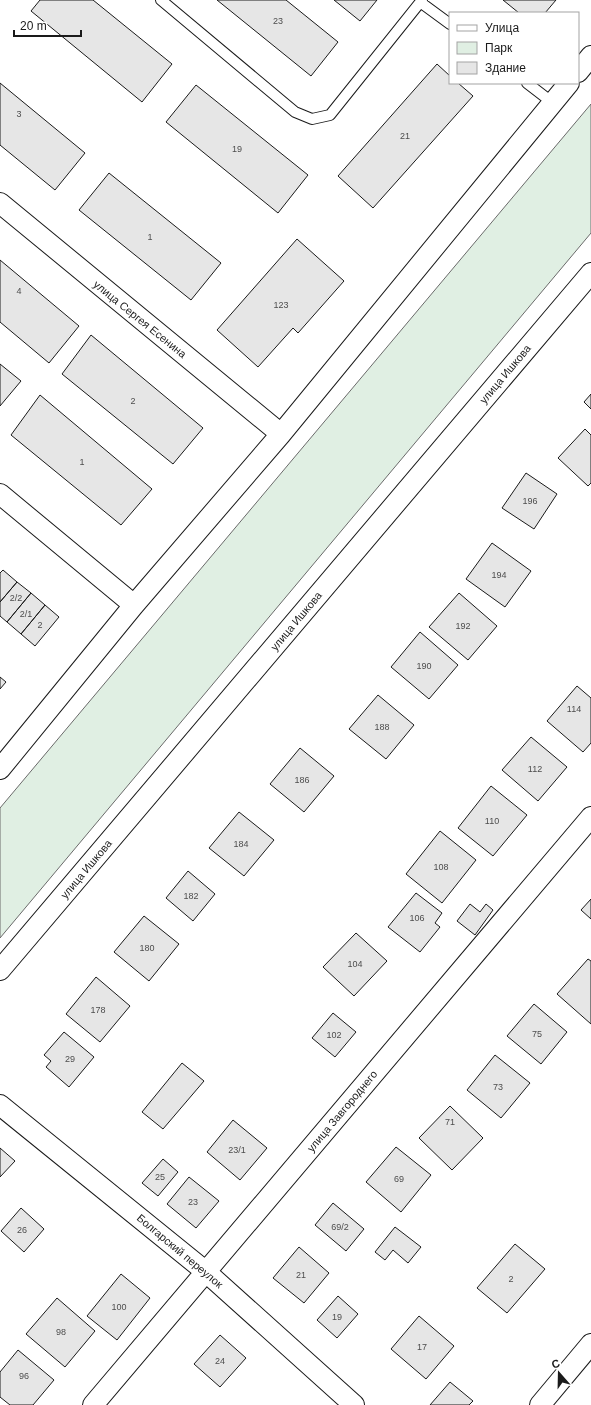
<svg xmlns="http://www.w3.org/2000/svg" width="591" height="1405" font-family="Helvetica,sans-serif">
<rect width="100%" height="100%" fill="#fff"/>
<path fill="#e0efe3" stroke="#6a6a6a" d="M591 104V233L0 938V808Z"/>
<path fill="#e6e6e6" stroke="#1a1a1a" d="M40 0H93L172 64 142 102 31 11Z
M217 0H286L338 42 311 76Z
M334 0H377L360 21Z
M503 0H556L545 13H519Z
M437 64 450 76V83H458L473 96 373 208 338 176Z
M0 83 85 153 55 190 0 145Z
M196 85 308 175 278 213 166 122Z
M109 173 221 263 191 300 79 210Z
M297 239 344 281 298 333 293 328 258 367 217 330Z
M0 260 79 326 49 363 0 322Z
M91 335 203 428 173 464 62 374Z
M0 364 21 381 0 406Z
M591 394V409L584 402Z
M40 395 152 489 121 525 11 435Z
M585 429 591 435V483L588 486 558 458Z
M526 473 557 494 534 529 502 508Z
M492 543 531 571 505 607 466 579Z
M3 570 17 582 0 602V573Z
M17 582 31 593 7 622 0 616V602Z
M31 593 45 605 21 634 7 622Z
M459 593 497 626 468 660 429 627Z
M45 605 59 617 35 646 21 634Z
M420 632 458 665 429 699 391 667Z
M0 677 6 682 0 689Z
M577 686 591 698V743L583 752 547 721Z
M378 695 414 725 386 759 349 729Z
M531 737 567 767 538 801 502 770Z
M300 748 334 776 304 812 270 784Z
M491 786 527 815 493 856 458 828Z
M239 812 274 840 244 876 209 848Z
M440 831 476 860 442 903 406 874Z
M188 871 215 894 193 921 166 898Z
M416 893 442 913 435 923 440 927 420 952 388 927Z
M591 899V919L581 910Z
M470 904 480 912 486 904 493 910 475 935 457 921Z
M144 916 179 944 149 981 114 952Z
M356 933 387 961 354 996 323 967Z
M588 959 591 961V1024L557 994Z
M96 977 130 1006 100 1042 66 1014Z
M534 1004 567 1032 541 1064 507 1036Z
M333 1013 356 1032 335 1057 312 1038Z
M64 1032 94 1057 69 1087 46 1067 51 1061 44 1055Z
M495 1055 530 1083 501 1118 467 1090Z
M182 1063 204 1081 163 1129 142 1112Z
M450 1106 483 1138 452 1170 419 1138Z
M233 1120 267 1148 240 1180 207 1152Z
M396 1147 431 1175 401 1212 366 1182Z
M0 1148 15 1161 0 1177Z
M163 1159 178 1172 158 1196 142 1183Z
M189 1177 219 1201 196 1228 167 1204Z
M333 1203 364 1229 346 1251 315 1225Z
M21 1208 44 1229 24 1252 1 1231Z
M395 1227 421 1247 408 1263 393 1250 385 1260 375 1252Z
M515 1244 545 1269 507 1313 477 1288Z
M299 1247 329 1273 304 1303 273 1278Z
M121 1274 150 1298 117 1340 87 1316Z
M338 1296 358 1314 337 1338 317 1320Z
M57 1298 95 1331 65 1367 26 1334Z
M419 1316 454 1346 426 1379 391 1349Z
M220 1335 246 1358 220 1387 194 1364Z
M18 1350 54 1380 33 1405H10L0 1397V1372Z
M450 1382 473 1401 469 1405H430Z"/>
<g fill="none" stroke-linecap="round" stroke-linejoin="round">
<defs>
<path id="lane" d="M161 0 295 112 312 119 330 115 422 0
M420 2 450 24
M527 83 553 103"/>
<path id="street" d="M578 72 591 56
M0 203 281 434
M0 494 134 605
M0 769 134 605 281 434 569 83
M0 970 591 273
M0 1105 205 1271 354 1405
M93 1405 591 817
M540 1405 591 1344"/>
</defs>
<use href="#lane" stroke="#1a1a1a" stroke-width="12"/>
<use href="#street" stroke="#1a1a1a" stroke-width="22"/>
<use href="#lane" stroke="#fff" stroke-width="10"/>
<use href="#street" stroke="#fff" stroke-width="20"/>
</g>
<g text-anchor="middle" stroke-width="3" stroke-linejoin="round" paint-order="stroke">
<g font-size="9" fill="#4d4d4d">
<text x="278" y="24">23</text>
<text x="19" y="117">3</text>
<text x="405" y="139">21</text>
<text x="237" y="152">19</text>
<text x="150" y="240">1</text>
<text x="19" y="294">4</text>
<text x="281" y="308">123</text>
<text x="133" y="404">2</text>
<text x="82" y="465">1</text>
<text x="530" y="504">196</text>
<text x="499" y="578">194</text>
<text x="16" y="601">2/2</text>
<text x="26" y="617">2/1</text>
<text x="40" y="628">2</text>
<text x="463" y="629">192</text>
<text x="424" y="669">190</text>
<text x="574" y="712">114</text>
<text x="382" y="730">188</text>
<text x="535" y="772">112</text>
<text x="302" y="783">186</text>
<text x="492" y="824">110</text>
<text x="241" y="847">184</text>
<text x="441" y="870">108</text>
<text x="191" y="899">182</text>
<text x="417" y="921">106</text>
<text x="147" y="951">180</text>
<text x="355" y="967">104</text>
<text x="98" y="1013">178</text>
<text x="537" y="1037">75</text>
<text x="334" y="1038">102</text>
<text x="70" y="1062">29</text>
<text x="498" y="1090">73</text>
<text x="450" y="1125">71</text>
<text x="237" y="1153">23/1</text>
<text x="160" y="1180">25</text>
<text x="399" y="1182">69</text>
<text x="193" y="1205">23</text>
<text x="340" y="1230">69/2</text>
<text x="22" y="1233">26</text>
<text x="301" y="1278">21</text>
<text x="511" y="1282">2</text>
<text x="119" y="1310">100</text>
<text x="337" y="1320">19</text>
<text x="61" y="1335">98</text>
<text x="422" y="1350">17</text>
<text x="220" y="1364">24</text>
<text x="24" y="1379">96</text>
</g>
<g font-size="11" fill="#1a1a1a" stroke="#fff">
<text transform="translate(140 319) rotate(39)" y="4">улица Сергея Есенина</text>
<text transform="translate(505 374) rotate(-50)" y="4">улица Ишкова</text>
<text transform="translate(296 621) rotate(-50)" y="4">улица Ишкова</text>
<text transform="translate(86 869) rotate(-50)" y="4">улица Ишкова</text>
<text transform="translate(342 1111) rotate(-50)" y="4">улица Завгороднего</text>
<text transform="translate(180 1251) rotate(40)" y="4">Болгарский переулок</text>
</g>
</g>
<rect x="449" y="12" width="130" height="72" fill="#ffffff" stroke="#a3a3a3"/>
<rect x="457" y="25" width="20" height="6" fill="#ffffff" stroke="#a3a3a3"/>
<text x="485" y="32" font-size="12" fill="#1a1a1a">Улица</text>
<rect x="457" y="42" width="20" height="12" fill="#e0efe3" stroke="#a3a3a3"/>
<text x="485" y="52" font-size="12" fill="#1a1a1a">Парк</text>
<rect x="457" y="62" width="20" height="12" fill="#e6e6e6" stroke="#a3a3a3"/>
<text x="485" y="72" font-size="12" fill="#1a1a1a">Здание</text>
<g transform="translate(559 1373) rotate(340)" stroke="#ffffff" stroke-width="3" paint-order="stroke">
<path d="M0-3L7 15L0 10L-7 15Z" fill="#1a1a1a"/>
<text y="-6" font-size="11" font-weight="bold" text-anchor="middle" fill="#1a1a1a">С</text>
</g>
<path d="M14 30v6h67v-6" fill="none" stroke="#1a1a1a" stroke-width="2"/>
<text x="20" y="30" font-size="12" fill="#1a1a1a" stroke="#ffffff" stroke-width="3" paint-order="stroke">20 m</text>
</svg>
